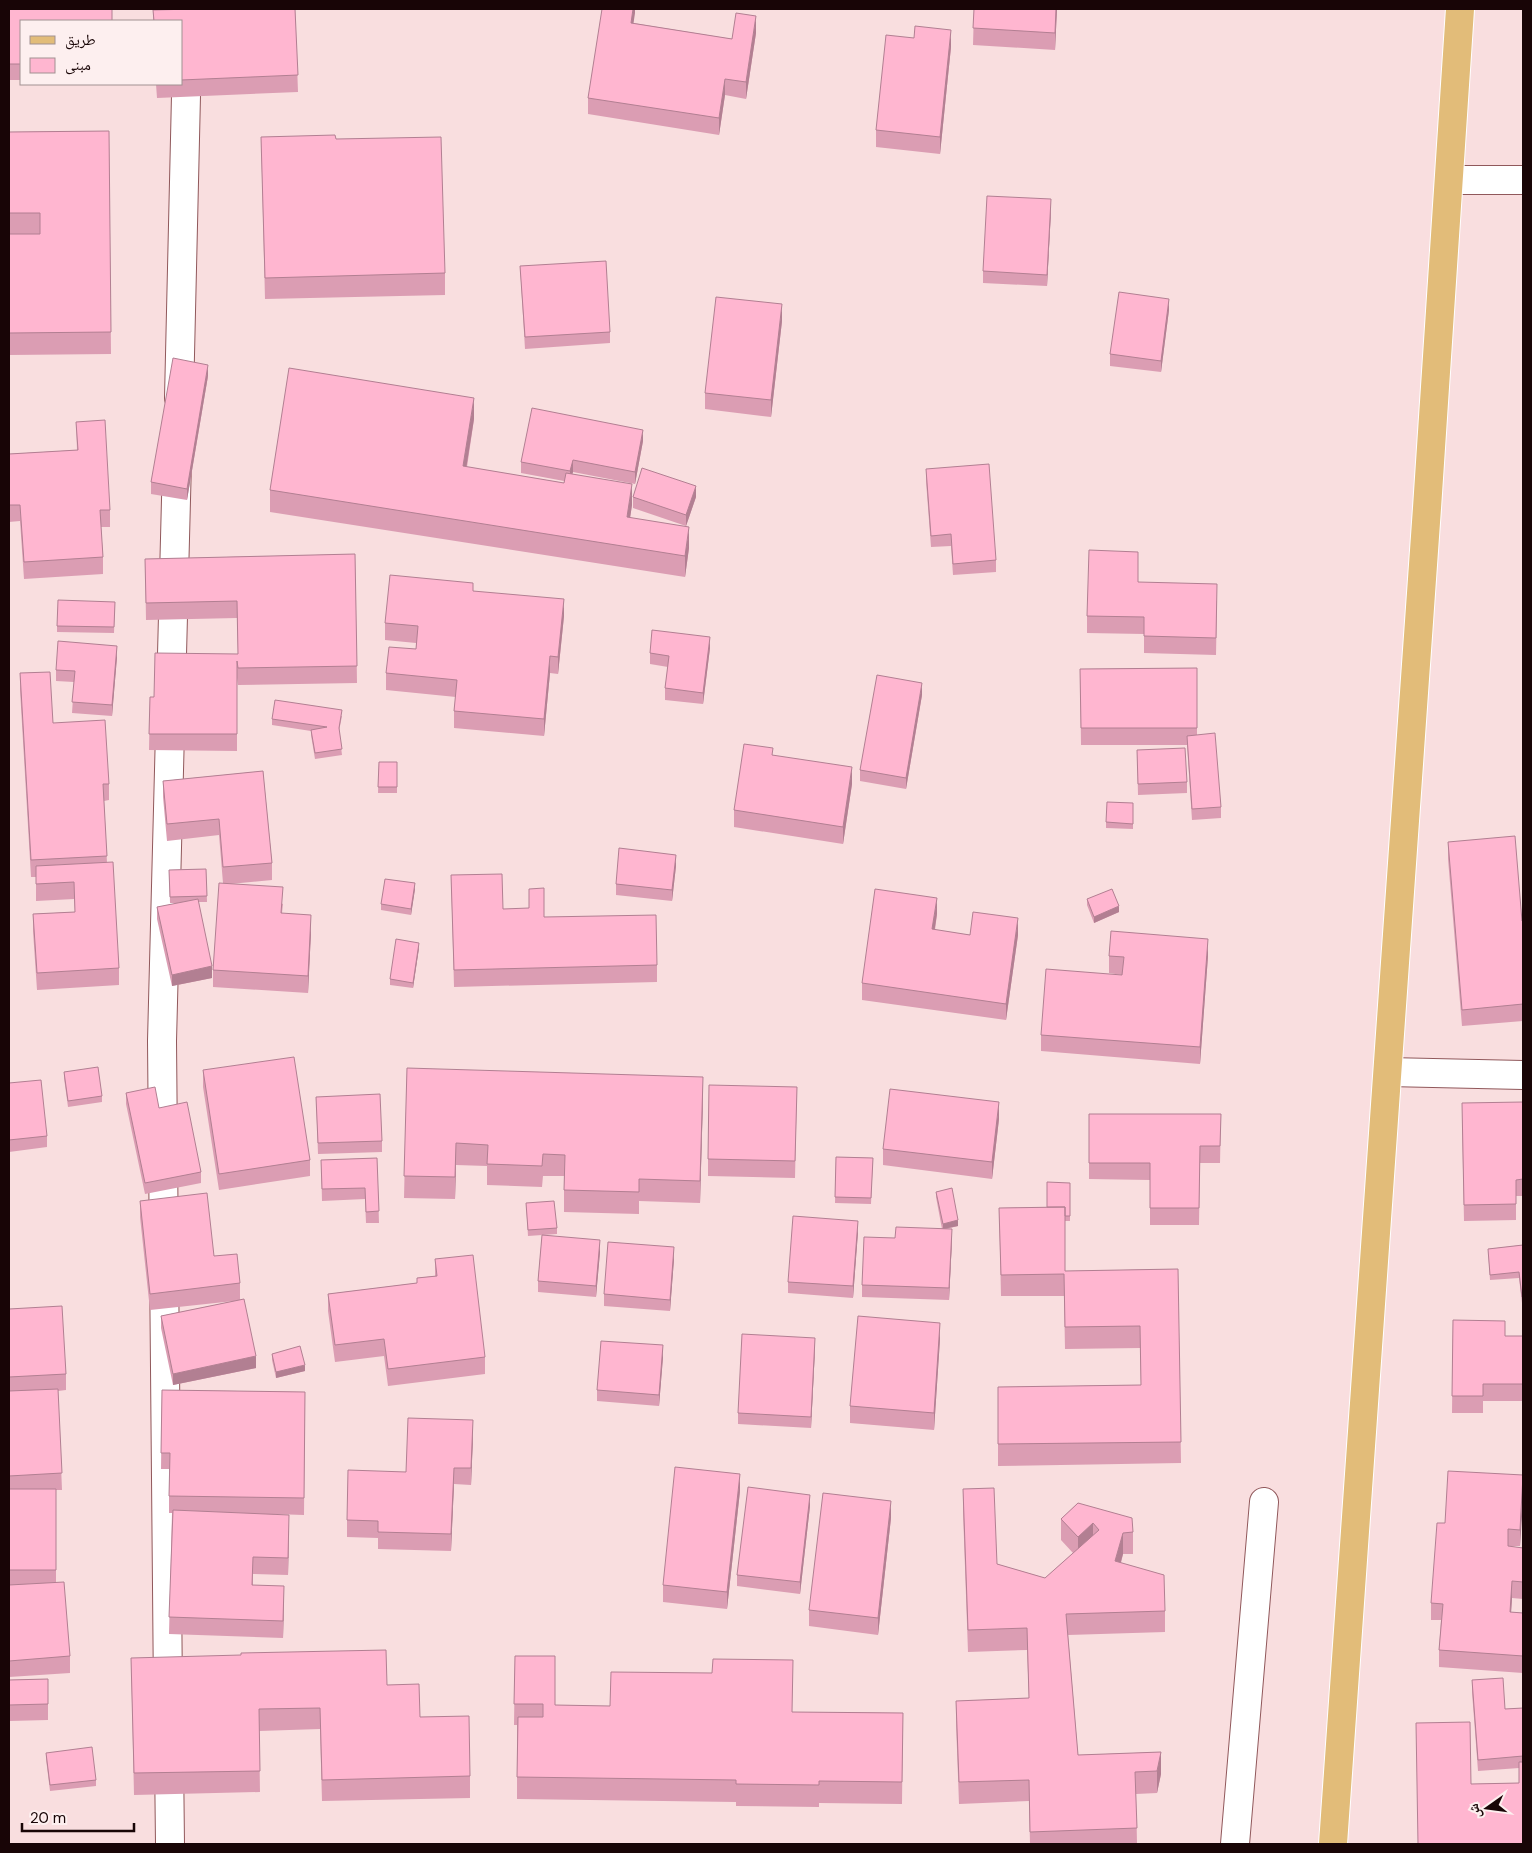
<svg xmlns="http://www.w3.org/2000/svg" width="1532" height="1853" font-family="'DM Sans','Noto Naskh Arabic',sans-serif">
<rect width="100%" height="100%" fill="#f9dedf"/>
<g fill="none" stroke-linecap="round" stroke-linejoin="round">
<defs>
<path id="minor" d="M1449 180H1523
M179 398 188 9
M1388 1072 1523 1075
M168 1695 162 1041 177 461
M169 1756 170 1844
M1235 1844 1264 1502"/>
<path id="primary" d="M1333 1844 1427 508 1460 9"/>
</defs>
<use href="#minor" stroke="#90585b" stroke-width="30"/>
<use href="#primary" stroke="#fff" stroke-width="30"/>
<use href="#minor" stroke="#fff" stroke-width="28"/>
<use href="#primary" stroke="#e2bc79" stroke-width="28"/>
</g>
<path fill="#db9db3" d="M9 9 21 21V80H9Z
M160 9H295L298 92 157 98 156 84H181V21H153V10H160Z
M635 9 633 23 732 39 756 33 746 99 725 95 719 135 588 114V98Z
M974 9H1057L1055 50 973 45Z
M951 47 940 154 876 147V130Z
M109 131 111 354 9 355V132Z
M261 137 336 139 445 273V295L265 299Z
M1051 211 1047 286 983 283V271Z
M520 266 610 332V343L525 349Z
M1169 310 1161 372 1110 366V354Z
M782 321 771 417 705 409V393Z
M208 376 187 500 151 494V482Z
M474 419 467 467 564 483V481L521 473V462L643 441 635 484 573 472 572 474 632 505 630 517 689 548 685 577 270 512V490Z
M76 422 110 510V527H101L103 557V574L24 579 20 521 9 522V454L77 450Z
M926 469 996 560V572L953 575 951 546 931 547 926 481Z
M633 497H696L686 526 633 508Z
M355 554 357 683 238 685 237 678V751L149 750 150 697H154L238 654 237 618 146 620 145 559Z
M1138 582 1217 601 1216 655 1144 653V634L1087 633V616Z
M473 591 564 616 558 674 550 673 544 736 454 728V711L456 697 386 690V673L416 649V643L385 640V623Z
M115 602 114 633 57 632V626Z
M710 648 703 704 665 700V688L668 667 650 664V653Z
M117 657 112 716 72 713 74 682 56 681V670Z
M1197 668V735L1221 807V818L1192 820 1187 745H1081L1080 669Z
M20 673 53 723 109 784V800L104 801 107 863 119 968V985L37 990 33 931V914L75 912 74 899 36 901V877H31L20 690Z
M922 695 906 789 860 781V770Z
M342 716 339 731 342 755 315 759 311 735V731L272 725V719Z
M1137 750 1187 782V793L1138 795Z
M773 755 852 784 843 844 734 827V810Z
M379 762H397V793H378Z
M263 771 272 863V880L230 884 283 904 282 913 311 932 308 993 213 987V970L223 883 219 835 167 841 163 797V781Z
M1133 803V829L1106 828V822Z
M1448 842 1522 921 1523 920V1021L1462 1026 1448 859Z
M676 866 672 901 616 895V884Z
M206 869 207 902H198L212 978 172 986 157 919V907L178 903H170L169 870Z
M451 875 503 909 544 917 657 965V982L454 987Z
M415 889 411 915 381 910V904Z
M1087 899 1119 912 1094 923 1087 905Z
M937 914 935 930 970 935H1018L1006 1020 862 1000V983Z
M419 948 413 988 390 985V979Z
M1109 956H1208L1200 1064 1041 1051V1035L1122 975 1109 973Z
M407 1068 703 1098 700 1203 639 1201V1214L564 1212V1176H543L542 1187 487 1185V1166L456 1165 455 1199 404 1198Z
M203 1070 310 1160V1176L219 1190 203 1087Z
M64 1072 102 1096V1102L68 1107 64 1078Z
M9 1083 47 1136V1147L9 1152Z
M797 1087 795 1178 708 1176V1159Z
M126 1093 159 1108 201 1172V1183L145 1194 126 1104Z
M316 1097 382 1141V1152L318 1154Z
M1523 1102V1196H1516V1220L1464 1221 1462 1120Z
M1089 1114H1221L1220 1163H1200L1199 1225H1150V1180L1089 1179Z
M999 1119 992 1179 883 1165V1149Z
M836 1157 873 1158 871 1204 835 1203Z
M377 1158 379 1223H366L365 1199 322 1201 321 1160Z
M1070 1183V1221H1065V1271L1178 1269 1181 1463 998 1466V1387L1141 1385 1140 1348 1065 1349 1064 1296H1001L999 1208 1047 1207Z
M936 1192 958 1226 946 1229 952 1240 949 1300 862 1297V1285L895 1238 942 1229 936 1197Z
M140 1201 214 1256 240 1283V1299L256 1368 173 1385 161 1328V1316L234 1301 150 1310 140 1217Z
M526 1203 557 1228V1234L543 1235 600 1252 596 1297 538 1292V1281L542 1235 528 1236Z
M858 1232 853 1298 788 1293V1282Z
M1523 1245V1302L1522 1303 1519 1278 1490 1280 1488 1249Z
M435 1259 485 1357V1374L388 1386 384 1356 335 1362 328 1311V1294L417 1283V1278L435 1276Z
M674 1259 670 1311 604 1306V1294Z
M9 1309 66 1374V1390L58 1391 62 1490H56V1582L70 1656V1673L9 1677Z
M1453 1320 1505 1336H1523V1401H1483V1413H1452Z
M940 1339 934 1430 850 1423V1406Z
M815 1349 811 1428 738 1424V1413Z
M272 1354 305 1371 276 1378 272 1360Z
M663 1357 659 1406 597 1401V1390Z
M162 1390 305 1392 304 1515 274 1514 289 1532 288 1575 253 1574V1585L284 1602 283 1638 169 1634 172 1513H169V1469H161Z
M473 1437 471 1485 454 1484 451 1551 378 1549V1538L347 1537V1520L406 1472Z
M1523 1475 1520 1546H1508L1523 1548V1599L1512 1598 1511 1612 1523 1613V1673L1439 1667V1650L1441 1620H1431V1603L1445 1523Z
M963 1489 997 1564 1045 1578 1073 1553 1061 1540V1519L1078 1503 1133 1532V1554H1123L1121 1563 1165 1611V1632L1068 1635 1078 1755 1161 1752V1774L1157 1793 1136 1794 1137 1844H1030L1029 1801 959 1804 956 1722V1701L1029 1698 1027 1650 968 1652 963 1511Z
M740 1491 727 1609 663 1602V1585Z
M810 1506 800 1594 737 1586V1575Z
M891 1518 878 1635 809 1626V1610Z
M515 1656 555 1705 792 1712 903 1713 902 1804 819 1803V1807L736 1806V1802L517 1799V1725H514Z
M131 1658 387 1685 420 1717 470 1776V1798L322 1801 320 1729 259 1731 260 1792 134 1795Z
M48 1679V1720L9 1721V1680Z
M1472 1680 1505 1709 1523 1708V1844H1418L1471 1784 1519 1783V1768L1478 1771 1472 1692Z
M46 1753 96 1780V1786L50 1791 46 1759Z"/>
<path fill="#b27f92" d="M633 9H635V13L631 40V23Z
M1056 9H1057L1055 50V33Z
M756 16V33L746 99V82Z
M951 30V47L940 154V137Z
M725 79V95L719 135V118Z
M1051 199V211L1047 286V275Z
M1169 299V310L1161 372V361Z
M782 304V321L771 417V400Z
M208 365V376L187 500V489Z
M474 398V419L463 488V466Z
M643 430V441L635 484V472Z
M573 460V472L570 482V471Z
M632 484V505L627 539V517Z
M696 486V497L686 526V515Z
M689 527V548L685 577V556Z
M564 599V616L558 674V657Z
M710 637V648L703 704V693Z
M117 646V657L112 716V705Z
M550 656V673L544 736V719Z
M922 683V695L906 789V778Z
M852 767V784L843 844V827Z
M676 855V866L672 901V890Z
M415 883V889L411 915V909Z
M937 898V914L932 946V929Z
M1119 906V912L1094 923V917Z
M311 915V932L308 993V976Z
M1018 918V935L1006 1020V1004Z
M1208 939V956L1200 1064V1047Z
M419 943V948L413 988V983Z
M212 966V978L172 986V975Z
M703 1077V1098L700 1203V1181Z
M999 1102V1119L992 1179V1162Z
M456 1143V1165L455 1199V1177Z
M958 1220V1226L943 1229V1224Z
M858 1221V1232L853 1298V1286Z
M952 1229V1240L949 1300V1288Z
M600 1240V1252L596 1297V1286Z
M674 1247V1259L670 1311V1300Z
M940 1323V1339L934 1430V1413Z
M815 1338V1349L811 1428V1417Z
M663 1345V1357L659 1406V1395Z
M256 1356V1368L173 1385V1374Z
M305 1365V1371L276 1378V1372Z
M473 1420V1437L471 1485V1468Z
M454 1468V1484L451 1551V1534Z
M740 1474V1491L727 1609V1592Z
M1523 1486V1502L1520 1546V1530Z
M810 1495V1506L800 1594V1582Z
M891 1501V1518L878 1635V1618Z
M289 1515V1532L288 1575V1558Z
M1093 1523V1545L1078 1559V1537Z
M1123 1533V1554L1115 1583V1561Z
M1512 1581V1598L1510 1629V1612Z
M284 1586V1602L283 1638V1621Z
M1161 1752V1774L1157 1793V1771Z"/>
<path fill="#ffb6d0" stroke="#b27f92" d="M9 9H112V21H21V64H9Z
M194 9H295L298 75 181 80V21H154L153 10Z
M602 9H633L631 23 732 39 736 13 756 16 746 82 725 79 719 118 588 98Z
M974 9H1056L1055 33 973 28Z
M915 26 951 30 940 137 876 130 886 35 914 38Z
M109 131 111 332 9 333V234H40V213H9V132Z
M335 135 336 139 441 137 445 273 265 278 261 137Z
M987 196 1051 199 1047 275 983 271Z
M606 261 610 332 525 337 520 266Z
M1119 292 1169 299 1161 361 1110 354Z
M716 297 782 304 771 400 705 393Z
M173 358 208 365 187 489 151 482Z
M289 368 474 398 463 466 564 483 566 473 632 484 627 517 689 527 685 556 270 490Z
M532 408 643 430 635 472 573 460 570 471 521 462Z
M105 420 110 510H100L103 557 24 562 20 505H9V454L78 450 76 422Z
M989 464 996 560 953 564 951 534 931 536 926 469Z
M642 468 696 486 686 515 633 497Z
M1089 550 1138 552V582L1217 584 1216 638 1144 636V617L1087 616Z
M355 554 357 666 238 668 237 661V734H149L150 697H154L155 653 238 654 237 601 146 603 145 559Z
M390 575 473 583V591L564 599 558 657 550 656 544 719 454 711 457 680 386 673 389 647 416 649 418 626 385 623Z
M58 600 115 602 114 627 57 626Z
M652 630 710 637 703 693 665 688 669 656 650 653Z
M58 641 117 646 112 705 72 702 75 671 56 670Z
M1197 668V728H1081L1080 669Z
M50 672 53 723 105 720 109 784H103L107 856 31 860 20 673Z
M877 675 922 683 906 778 860 770Z
M275 700 342 710 339 728 342 749 315 753 311 730 327 727 272 719Z
M1215 733 1221 807 1192 809 1187 736Z
M744 744 773 748 772 755 852 767 843 827 734 810Z
M1185 748 1187 782 1138 784 1137 750Z
M379 762H397V787H378Z
M263 771 272 863 223 867 219 819 167 824 163 781Z
M1107 802 1133 803V824L1106 822Z
M1515 836 1522 921 1523 920V1004L1462 1010 1448 842Z
M619 848 676 855 672 890 616 884Z
M113 862 119 968 37 973 33 914 75 912 74 882 36 884V866Z
M206 869 207 896 170 897 169 870Z
M502 874 503 909 529 908V889L544 888V917L656 915 657 965 454 970 451 875Z
M385 879 415 883 411 909 381 904Z
M219 883 283 887 281 913 311 915 308 976 213 970Z
M875 889 937 898 932 929 970 935 973 912 1018 918 1006 1004 862 983Z
M1112 889 1119 906 1094 917 1087 899Z
M198 899 212 966 172 975 157 907Z
M1111 931 1208 939 1200 1047 1041 1035 1046 969 1122 975 1124 957 1109 956Z
M396 939 419 943 413 983 390 979Z
M294 1057 310 1160 219 1174 203 1070Z
M98 1067 102 1096 68 1101 64 1072Z
M407 1068 703 1077 700 1181 639 1179V1192L564 1190 565 1155 543 1154 542 1166 487 1164 488 1145 456 1143 455 1177 404 1176Z
M41 1080 47 1136 9 1140V1083Z
M709 1085 797 1087 795 1161 708 1159Z
M155 1087 159 1108 187 1102 201 1172 145 1183 126 1093Z
M890 1089 999 1102 992 1162 883 1149Z
M380 1094 382 1141 318 1143 316 1097Z
M1523 1102V1179L1516 1180V1204L1464 1205 1462 1103Z
M1089 1114H1221L1220 1146H1200L1199 1208H1150V1163H1089Z
M836 1157 873 1158 871 1198 835 1197Z
M377 1158 379 1211 366 1212 365 1188 322 1189 321 1160Z
M1047 1182 1070 1183V1216H1065V1207H1047Z
M952 1188 958 1220 943 1224 936 1192Z
M207 1193 214 1256 237 1254 240 1283 150 1294 140 1201Z
M554 1201 557 1228 528 1230 526 1203Z
M1065 1207V1271L1178 1269 1181 1442 998 1444V1387L1141 1385 1140 1326 1065 1327 1064 1274 1001 1275 999 1208Z
M793 1216 858 1221 853 1286 788 1282Z
M896 1227 952 1229 949 1288 862 1285 864 1237 895 1238Z
M542 1235 600 1240 596 1286 538 1281Z
M608 1242 674 1247 670 1300 604 1294Z
M1523 1245V1297H1522L1519 1272 1490 1275 1488 1249Z
M473 1255 485 1357 388 1369 384 1339 335 1345 328 1294 417 1283V1278L437 1276 435 1259Z
M244 1299 256 1356 173 1374 161 1316Z
M62 1306 66 1374 9 1377V1309Z
M858 1316 940 1323 934 1413 850 1406Z
M1453 1320 1505 1321V1336H1523V1384H1483V1396H1452Z
M742 1334 815 1338 811 1417 738 1413Z
M601 1341 663 1345 659 1395 597 1390Z
M300 1346 305 1365 276 1372 272 1354Z
M58 1389 62 1473 9 1476V1391Z
M162 1390 305 1392 304 1498 169 1496 170 1453H161Z
M408 1418 473 1420 471 1468H454L451 1534 378 1532V1521L347 1520 348 1470 406 1472Z
M675 1467 740 1474 727 1592 663 1585Z
M1448 1471 1523 1475 1520 1530 1508 1529V1546L1523 1548V1582L1512 1581 1510 1612 1523 1613V1656L1439 1650 1443 1604 1431 1603 1437 1523H1445Z
M748 1487 810 1495 800 1582 737 1575Z
M994 1488 997 1564 1045 1578 1099 1530 1093 1523 1078 1537 1061 1519 1078 1503 1132 1518 1133 1532 1123 1533 1115 1561 1164 1575 1165 1611 1066 1614 1078 1755 1161 1752 1157 1771 1135 1772 1137 1828 1030 1832 1029 1780 959 1782 956 1701 1029 1698 1027 1628 968 1630 963 1489Z
M9 1489H56V1570H9Z
M823 1493 891 1501 878 1618 809 1610Z
M173 1510 289 1515 288 1558 253 1557 252 1585 284 1586 283 1621 169 1617Z
M64 1582 70 1656 9 1661V1585Z
M386 1650 387 1685 419 1684 420 1717 469 1716 470 1776 322 1780 320 1708 259 1709 260 1771 134 1773 131 1658 241 1655V1653Z
M515 1656H555V1705L610 1706 611 1672 712 1673 713 1659 793 1660 792 1712 903 1713 902 1782 819 1781V1785L736 1784V1780L517 1777 518 1717H543V1704H514Z
M1503 1678 1505 1709 1523 1708V1756L1478 1760 1472 1680Z
M48 1679V1704L9 1705V1680Z
M1470 1722 1471 1784 1519 1783V1762H1523V1844H1418L1416 1723Z
M92 1747 96 1780 50 1785 46 1753Z"/>
<rect width="1532" height="1853" fill="none" stroke="#180506" stroke-width="20"/>
<rect x="20" y="20" width="162" height="65" fill="#fdefef" stroke="#a19192"/>
<rect x="30" y="36" width="25" height="8" fill="#e2bc79" stroke="#a19192"/>
<text x="65" y="45" font-size="15" fill="#180506">طريق</text>
<rect x="30" y="58" width="25" height="15" fill="#ffb6d0" stroke="#a19192"/>
<text x="65" y="70" font-size="15" fill="#180506">مبنى</text>
<g transform="translate(1487 1808) rotate(256)" stroke="#fdefef" stroke-width="4" paint-order="stroke">
<path d="M0-4L9 19L0 12L-9 19Z" fill="#180506"/>
<text y="-8" font-size="14" font-weight="bold" text-anchor="middle" fill="#180506">ش</text>
</g>
<path d="M22 1823v8h112v-8" fill="none" stroke="#180506" stroke-width="2.5"/>
<text x="30" y="1823" font-size="15" fill="#180506" stroke="#fdefef" stroke-width="4" paint-order="stroke">20 m</text>
</svg>
